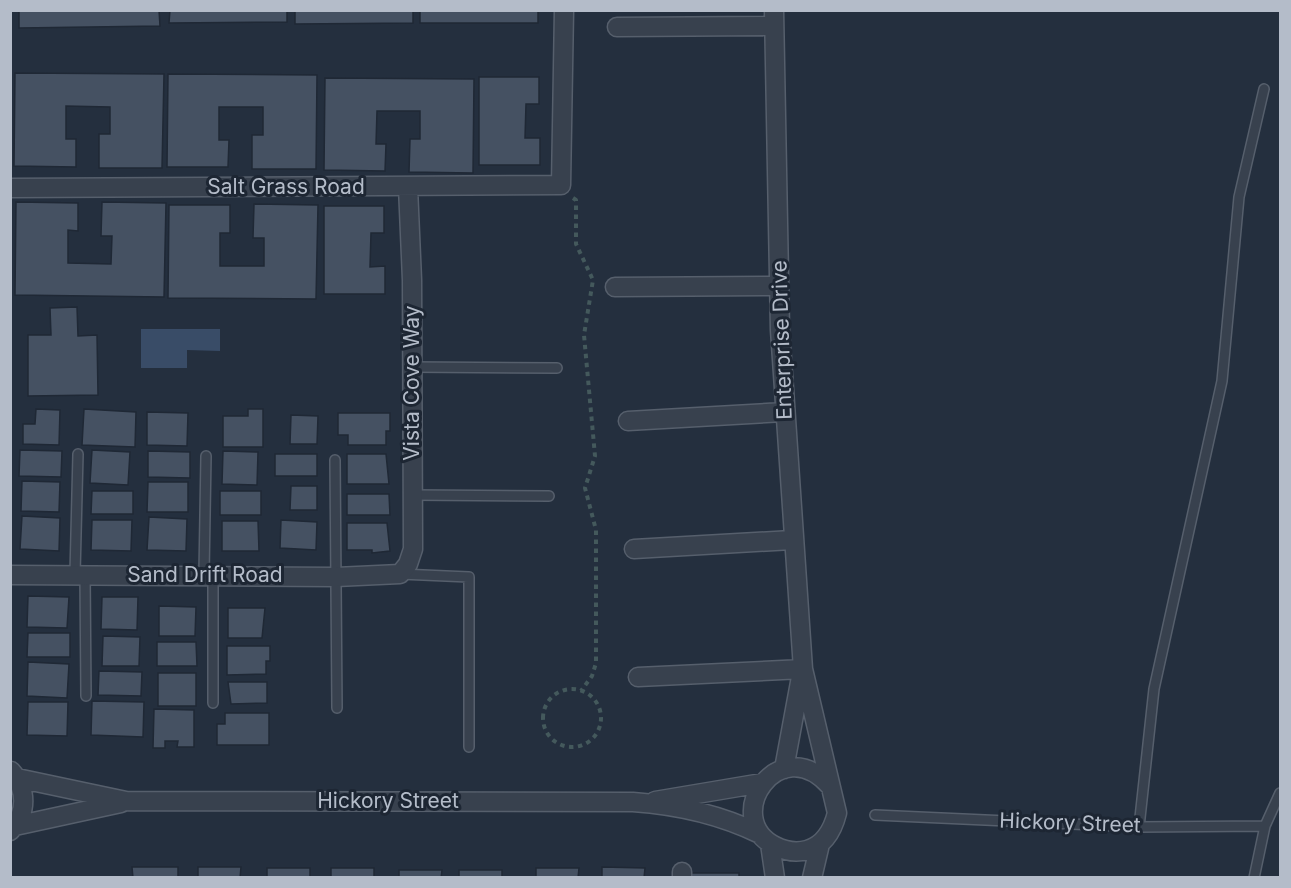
<svg xmlns="http://www.w3.org/2000/svg" width="1291" height="888" font-family="Inter,sans-serif">
<rect width="100%" height="100%" fill="#242f3e"/>
<path fill="#394c67" d="M141 329H220V351L187 350V368H141Z"/>
<path fill="#455162" stroke="#1f2835" stroke-width="1.5" d="M19 10H159L160 26 19 28Z
M170 10H287V22L169 23Z
M295 10H413V23L295 24Z
M420 10H538V23H420Z
M15 73 164 74 162 168H99V134H110V107L66 106V139H76V167L14 166Z
M168 74 317 75 316 169H252V135H263V107H219V140H229L228 167H167Z
M479 77H539V104H526L525 138H540V165H479Z
M325 78 474 79 473 173 409 172 410 139H420V111H377L376 144H386L385 171 324 170Z
M16 202 78 203V231L68 230V263L111 264 112 236H101L102 202 166 203 164 297 15 295Z
M254 204 318 205 316 299 168 298 169 205H230V233H220V266H264V238H253Z
M324 206H384V233H371L370 267 385 266V294H324Z
M77 307 78 336 97 335 98 395 28 396V335H51L50 308Z
M36 409 60 410 59 445 23 444V424H35Z
M84 409 136 412 135 447 82 445Z
M248 409H263V447H223V416H248Z
M147 412 188 413 187 446 147 445Z
M338 413H390V431H386V445H348V435H338Z
M291 415 318 416 317 444H290Z
M20 450 62 451 61 477 19 476Z
M92 450 130 452 128 485 90 483Z
M148 451 190 452V478L148 477Z
M223 451 258 452 257 485 222 484Z
M275 454H317V476H275Z
M347 454H386L389 484H347Z
M22 481 60 482 59 512 21 511Z
M148 482H188V512H147Z
M291 486H317V510H290Z
M92 491H133V514H91Z
M220 491H261V515H220Z
M347 494H389L390 515H347Z
M22 516 60 518 59 551 20 549Z
M149 517 187 519 186 551 147 550Z
M92 520H132L131 551 91 550Z
M281 520 317 522 316 550 280 548Z
M222 521H258L259 551H222Z
M347 523H387L390 551 372 553V550H347Z
M28 596 69 597 67 628 27 627Z
M102 597H138L137 630 101 629Z
M159 606 196 607 195 636H159Z
M228 608H265L262 638H228Z
M28 633H70V657H27Z
M103 636 140 637 139 666H102Z
M157 642H196L197 666H157Z
M227 646H270V661H266V674L227 675Z
M28 662 69 664 67 698 27 696Z
M99 671 142 672 141 696 98 695Z
M158 673H196V706H158Z
M228 682H267V703L231 704Z
M92 701 144 702 143 737 91 735Z
M28 702H68L67 736 27 735Z
M154 709 194 710V747H177L178 741H165V748H153Z
M225 713H269V745H217V724H225Z
M132 867H178V878H133Z
M198 867H241L240 878H198Z
M602 867 645 868 644 878H602Z
M267 868H310V878H267Z
M331 868H374V878H331Z
M536 868H579L578 878H536Z
M399 870H442L441 878H399Z
M459 870H502V878H459Z
M691 873H739V878H691Z"/>
<g fill="none" stroke-linecap="round" stroke-linejoin="round">
<defs>
<path id="lane" d="M412 367 557 368
M335 460 337 708
M413 495 549 496
M75 574 78 454
M204 574 206 456
M400 574 469 577V747
M85 575 86 696
M213 575V703
M875 815 1139 827 1265 826
M1139 827 1154 689 1222 381 1239 197 1264 89
M1254 878 1265 826 1280 793"/>
<path id="street" d="M774 10 780 330 803 669 837 813C833 829 825 845 807 850 796 853 785 851 775 846 720 818 779 729 830 786
M617 27 774 26
M10 188 561 185 564 10
M615 287 779 286
M628 421 784 412
M634 549 792 540
M10 575 336 577 400 574 408 564 413 549 412 280 408 187
M638 677 803 669
M784 769 801 677
M17 778 126 801 633 802C676 805 721 815 760 834
M655 801 762 783
M15 826 121 803
M10 831C28 813 27 789 11 771
M770 844 775 878
M682 878V872
M812 878 820 844"/>
</defs>
<use href="#lane" stroke="#565f6c" stroke-width="12"/>
<use href="#street" stroke="#565f6c" stroke-width="21"/>
<path stroke="#44595c" stroke-width="4" stroke-dasharray="4.5 4.5" stroke-linecap="butt" d="M573 198 576 200V244L593 280 584 335 595 456 585 488 596 530V663L592 676 581 691
M543 718a29 29 0 1 1 58 0a29 29 0 1 1-58 0Z"/>
<use href="#lane" stroke="#38414e" stroke-width="9"/>
<use href="#street" stroke="#38414e" stroke-width="18"/>
</g>
<g text-anchor="middle" stroke-width="6" stroke-linejoin="round" paint-order="stroke">
<g font-size="21" fill="#b4bcc9" stroke="#1d2633">
<text x="286" y="194">Salt Grass Road</text>
<text transform="translate(782 340) rotate(-92)" y="7">Enterprise Drive</text>
<text transform="translate(412 383) rotate(-90)" y="7">Vista Cove Way</text>
<text x="205" y="582">Sand Drift Road</text>
<text x="388" y="808">Hickory Street</text>
<text transform="translate(1070 823) rotate(2)" y="7">Hickory Street</text>
</g>
</g>
<rect width="1291" height="888" fill="none" stroke="#b4bcc9" stroke-width="24"/>
</svg>
